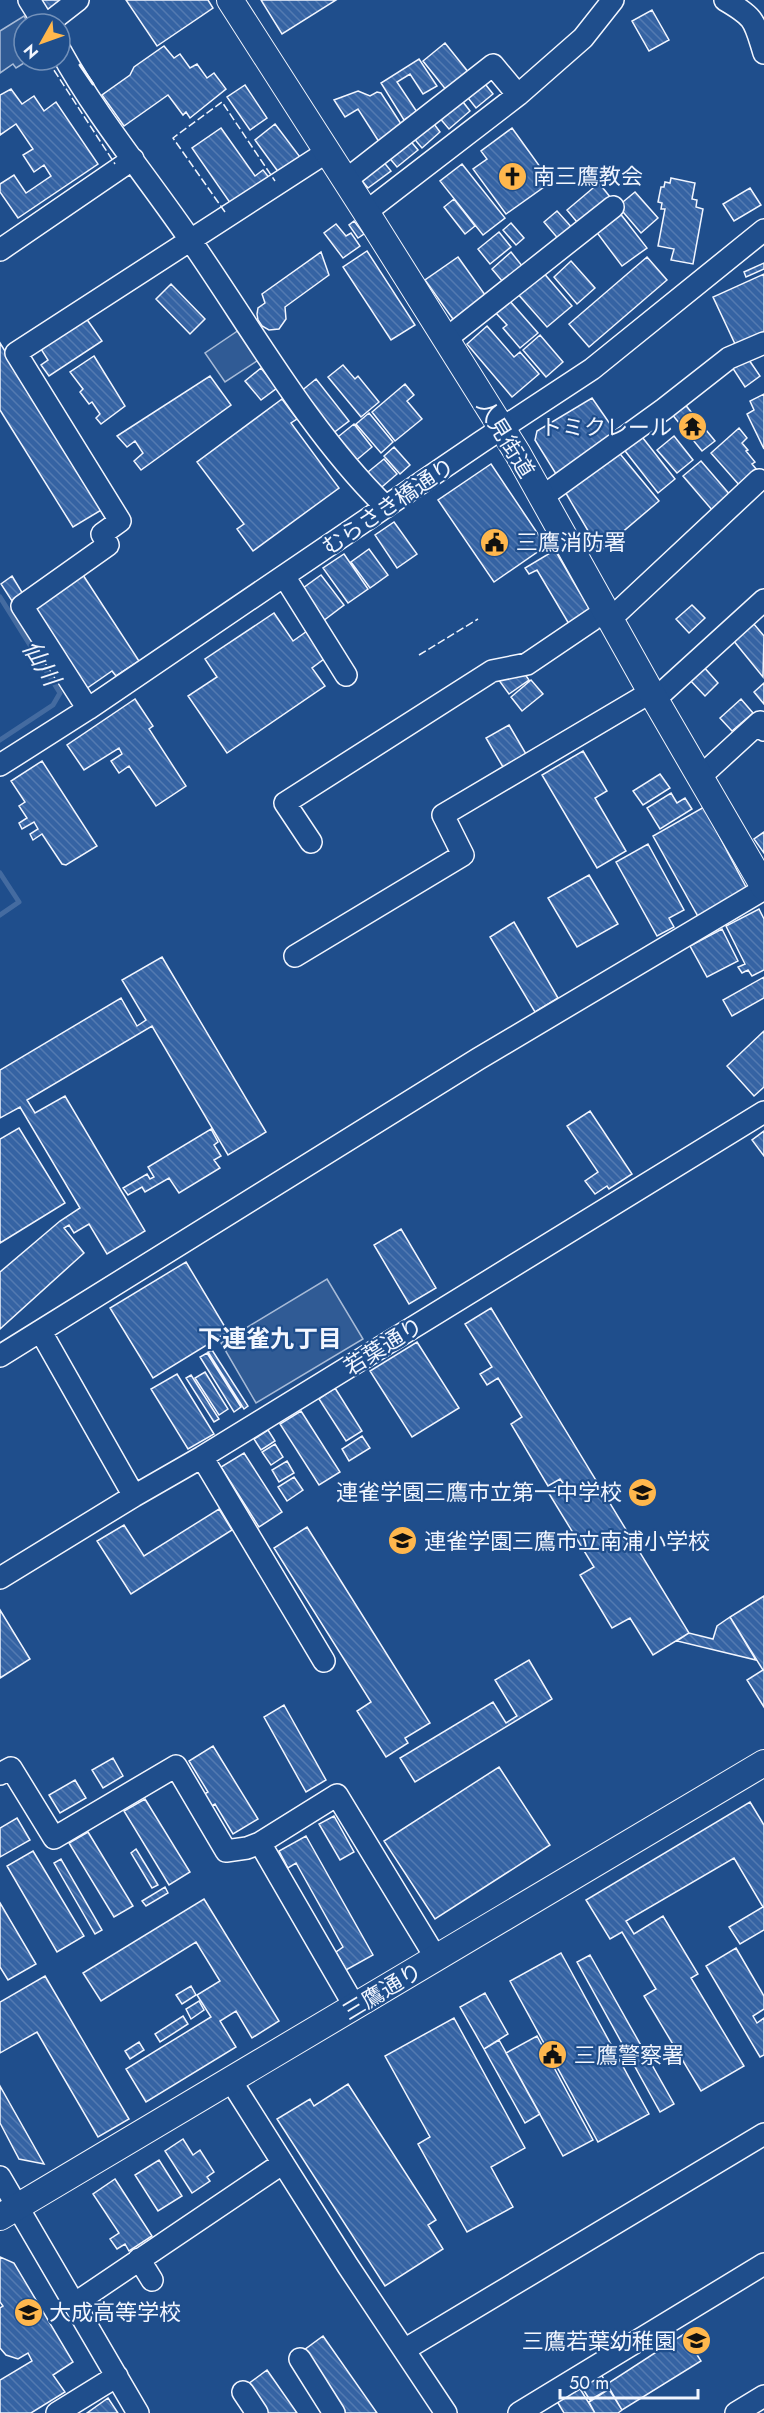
<svg xmlns="http://www.w3.org/2000/svg" width="764" height="2413" font-family="Jost,'Noto Sans JP',sans-serif">
<defs>
<pattern id="building-back-hatch" width="6" height="6" patternUnits="userSpaceOnUse" patternTransform="scale(1.5)"><rect width="6" height="6" fill="#3563a3"/><path d="M-1 5l2 2M0 0l6 6M5-1l2 2" fill="none" stroke="#537ab1"/></pattern>
</defs>
<rect width="100%" height="100%" fill="#1f4e8c"/>
<path fill="#305b95" stroke="#a8bbd7" stroke-width="1.5" d="M24 16 29 24H24V60H29L16 68 13 64 0 73V31Z
M242 328 263 357 225 382 205 353Z
M327 1279 363 1339 256 1403 221 1343Z"/>
<g fill="none" stroke-linecap="round" stroke-linejoin="round">
<path stroke="#446ba0" stroke-width="5" d="M0 597 60 693 53 705 0 740
M0 873 19 902 0 915"/>
</g>
<path fill="url(#building-back-hatch)" stroke="#f2f6ff" stroke-width="1.5" d="M38 0H66L47 13Z
M126 0H208L213 8 157 46Z
M261 0H336L282 34Z
M652 10 669 40 649 51 632 21Z
M445 43 469 73 447 91 423 61Z
M164 46 174 58 180 54 190 68 197 64 207 78 214 73 226 89 190 118 186 112 183 115 168 95 124 126 102 95 130 75 134 67Z
M419 59 437 86 423 94 410 74 397 82 417 112 404 120 381 83Z
M482 80 493 94 476 108 465 94Z
M245 85 267 118 250 130 227 97Z
M11 89 22 104 34 96 44 111 56 102 98 164 18 218 0 192V184L14 175 26 193 51 176 44 165 34 172 23 155 33 149 16 124 0 135V95Z
M358 91 370 96 377 92 381 93 405 130 381 145 358 109 345 117 334 100Z
M460 98 470 111 449 129 438 116Z
M431 120 440 132 422 148 412 136Z
M275 124 300 157 279 173 255 140Z
M221 128 255 176 263 170 271 180 233 207 192 148Z
M512 128 551 182 506 214 473 169 487 159 481 151Z
M408 138 418 150 397 167 387 155Z
M382 160 391 171 368 188 359 177Z
M462 164 505 218 483 235 440 181Z
M671 178 695 183 692 199 697 200 696 207 703 209 693 264 671 260 674 249 658 246 665 209H661L662 203 658 202 661 187H664L665 182 670 183Z
M599 183 614 202 582 228 567 210Z
M750 188 761 205 734 221 723 204Z
M635 192 658 218 641 233 618 206Z
M454 199 475 226 465 234 444 207Z
M557 211 574 230 561 242 544 222Z
M619 212 647 248 622 266 595 230Z
M354 221 364 234 358 238 349 225Z
M511 223 524 238 516 245 503 230Z
M336 224 346 236 351 233 360 246 343 258 324 233Z
M499 232 511 247 490 264 478 249Z
M367 251 415 325 391 340 343 267Z
M321 252 329 275 285 307 286 319 279 329 269 330 262 326 258 320 257 314 258 308 265 303 262 294Z
M511 252 523 267 503 282 492 269Z
M458 257 488 299 455 322 425 280Z
M647 257 667 280 589 347 569 324Z
M571 261 595 288 577 304 554 277Z
M764 263V269L746 277 744 272Z
M542 271 572 306 547 327 517 293Z
M764 274V334L736 346 713 297Z
M171 284 205 319 190 334 156 299Z
M509 300 538 333 520 348 503 328 507 325 495 312Z
M86 318 102 341 49 376 41 365 48 360 41 349Z
M487 326 514 357 520 352 539 374 512 397 467 344Z
M540 335 563 362 546 377 523 350Z
M0 343 103 509 73 527 0 410Z
M94 356 125 406 101 424 96 418 100 414 92 402 89 404 80 392 83 389 70 372Z
M747 357 760 376 745 387 732 367Z
M343 365 355 379 358 376 379 402 361 417 328 377Z
M261 368 277 388 261 400 245 381Z
M210 376 231 405 141 470 134 461 143 453 135 441 127 447 117 436Z
M316 379 349 421 332 434 300 392Z
M405 384 414 395 407 401 422 419 395 441 372 412Z
M764 394V449L747 414 754 410 750 401Z
M592 398 617 434 556 474 535 440 537 431Z
M282 399 297 419 291 423 339 488 253 551 237 529 244 524 197 462Z
M683 402 715 441 702 451 671 413Z
M369 413 393 442 381 453 356 424Z
M354 424 372 447 353 463 334 440Z
M739 428 747 438 742 443 748 450 746 451 755 462 752 464 757 470 740 486 711 453Z
M639 433 675 479 658 493 622 447Z
M674 436 693 460 677 473 657 450Z
M394 447 410 465 400 474 384 456Z
M616 449 659 501 600 551 564 490Z
M384 459 397 474 376 492 363 476Z
M701 461 731 496 713 511 683 476Z
M491 464 546 546 494 582 438 500Z
M394 522 417 554 397 568 375 535Z
M369 549 388 575 370 588 351 562Z
M555 550 591 612 569 624 537 570 529 574 525 568Z
M344 554 368 589 348 603 323 568Z
M83 575 139 661 116 676 112 671 83 691 30 612Z
M321 575 344 605 323 621 299 591Z
M12 576 23 594 12 601 1 584Z
M692 605 705 618 689 633 676 619Z
M274 613 293 641 310 629 328 656 312 668 325 686 227 753 188 696 217 677 205 659Z
M753 623 764 636 763 677 733 640Z
M703 666 718 683 705 696 689 679Z
M524 673 529 680 509 694 498 679Z
M531 680 543 694 522 711 511 697Z
M764 683V704L754 692Z
M135 699 153 726 149 729 186 786 156 806 129 766 119 773 111 761 122 754 119 748 84 770 67 745Z
M741 699 753 713 732 731 720 718Z
M509 725 526 754 503 767 486 738Z
M583 751 607 791 595 798 626 851 597 868 542 775Z
M42 761 97 846 66 865 62 864 42 834 33 840 30 834 38 829 34 822 22 829 19 823 27 818 19 806 25 802 11 781Z
M660 774 670 788 643 805 633 791Z
M671 793 677 803 685 798 692 809 660 829 647 808Z
M704 807 748 891 700 920 653 836Z
M764 832V853L754 839Z
M648 844 684 910 669 918 674 927 657 936 616 862Z
M589 875 618 924 577 947 548 898Z
M759 909 764 919V970L752 976 748 970 742 973 738 967 745 964 726 926Z
M514 922 558 998 535 1012 490 937Z
M722 929 738 961 707 977 690 946Z
M162 957 266 1132 228 1155 152 1026 27 1100 35 1113 65 1096 145 1231 107 1254 89 1224 74 1233 69 1225 64 1228 84 1253 0 1329V1272L60 1221 80 1208 20 1107 0 1118V1070L121 998 137 1026 146 1020 122 980Z
M764 977V998L732 1016 723 1000Z
M764 1031V1087L754 1096 727 1066Z
M590 1111 632 1174 609 1189 607 1186 595 1194 585 1181 598 1172 567 1126Z
M19 1128 65 1203 0 1243V1139Z
M211 1129 218 1142 214 1145 221 1156 214 1160 220 1168 179 1193 169 1178 145 1192 142 1187 128 1195 123 1188 147 1174 150 1179 154 1177 148 1167Z
M764 1131V1156L752 1140Z
M401 1229 436 1288 409 1304 374 1245Z
M186 1262 228 1332 153 1378 110 1308Z
M491 1308 689 1633 653 1655 630 1618 612 1628 580 1575 594 1567 548 1492 563 1483 560 1479 548 1486 511 1424 522 1417 498 1378 487 1385 480 1374 492 1367 465 1324Z
M417 1342 459 1408 412 1437 370 1371Z
M212 1350 248 1406 244 1409 208 1352Z
M207 1353 241 1407 234 1412 200 1357Z
M205 1372 228 1409 219 1415 195 1378Z
M177 1374 214 1434 188 1449 151 1389Z
M191 1375 219 1419 214 1422 186 1378Z
M335 1388 362 1431 346 1441 319 1399Z
M301 1411 340 1472 319 1485 280 1424Z
M268 1430 275 1441 261 1450 254 1439Z
M362 1436 370 1448 349 1461 342 1449Z
M275 1444 283 1457 271 1465 262 1452Z
M244 1453 282 1512 259 1527 221 1467Z
M287 1461 294 1473 279 1482 272 1470Z
M294 1477 303 1490 287 1501 278 1487Z
M219 1509 232 1530 131 1594 97 1541 124 1525 144 1556Z
M307 1527 430 1723 405 1738 408 1743 386 1757 357 1711 371 1702 274 1548Z
M764 1596V1707L747 1680 763 1670 730 1617Z
M0 1610 30 1659 0 1678Z
M730 1617 756 1660 677 1641 689 1633 713 1639 717 1626Z
M529 1660 552 1699 415 1782 400 1758 493 1702 506 1723 517 1716 495 1680Z
M284 1705 326 1780 306 1792 264 1717Z
M213 1746 258 1819 233 1834 215 1804 208 1808 201 1796 208 1792 189 1761Z
M113 1758 123 1776 103 1788 92 1770Z
M499 1767 550 1845 435 1919 384 1841Z
M75 1780 86 1798 60 1813 49 1795Z
M145 1799 190 1872 169 1885 124 1811Z
M750 1802 764 1825V1930L740 1944 729 1927 763 1907 734 1858 626 1921 634 1934 663 1916 698 1974 691 1978 744 2066 701 2091 644 1996 656 1989 622 1932 610 1939 586 1900Z
M334 1816 354 1852 340 1860 319 1824Z
M17 1818 30 1840 0 1857V1828Z
M88 1832 133 1906 114 1917 69 1843Z
M306 1836 373 1955 346 1970 336 1952 343 1947 296 1863 288 1868 279 1851Z
M136 1849 158 1885 152 1888 131 1853Z
M33 1851 84 1936 57 1952 7 1866Z
M61 1859 102 1930 95 1934 54 1863Z
M165 1887 168 1893 146 1906 142 1901Z
M204 1899 279 2021 252 2038 236 2011 220 2021 236 2047 146 2102 126 2069 211 2017 197 1995 220 1981 196 1942 101 2001 83 1973Z
M0 1903 36 1964 8 1980 0 1967Z
M736 1948 764 1996V2009L753 2016 757 2023 764 2018V2055L760 2057 706 1966Z
M561 1953 649 2114 598 2142 510 1981Z
M590 1955 674 2104 660 2112 577 1962Z
M45 1976 129 2119 98 2137 37 2032 0 2053V2002Z
M191 1986 196 1995 182 2004 176 1995Z
M485 1993 508 2034 484 2049 460 2007Z
M199 2001 204 2010 191 2019 186 2009Z
M183 2016 188 2024 160 2042 155 2034Z
M454 2018 525 2148 491 2167 513 2207 467 2232 418 2144 430 2137 385 2056Z
M537 2036 593 2140 563 2156 506 2053Z
M499 2040 540 2114 525 2123 484 2049Z
M139 2042 144 2050 130 2059 125 2051Z
M348 2084 436 2220 428 2225 443 2249 385 2286 277 2119 310 2099 314 2106Z
M0 2086 44 2164 19 2159 0 2123Z
M183 2139 193 2155 200 2150 214 2172 207 2177 210 2181 192 2193 165 2151Z
M159 2160 182 2196 158 2211 135 2175Z
M115 2179 152 2236 129 2251 125 2244 117 2249 110 2239 119 2233 93 2194Z
M0 2257 14 2263 73 2362 53 2375 65 2392 31 2413H0V2380L32 2361 28 2353 18 2359 6 2355 0 2348V2308L3 2306 0 2302Z
M684 2334 701 2361 622 2410 607 2384Z
M323 2336 377 2413H342L300 2353Z
M267 2370 297 2413H262L244 2387Z
M599 2370 609 2389 590 2400 579 2383Z
M577 2384 595 2413H564L555 2398Z
M609 2389 622 2410 618 2413H595L589 2402Z
M108 2398 118 2413H87Z"/>
<g fill="none" stroke-linecap="round" stroke-linejoin="round">
<defs>
<path id="minor" d="M29 0 44 24
M725 0C756 18 754 21 764 53
M51 21 78 0
M60 50C98 119 149 179 193 244 253 331 311 434 386 507
M346 180 493 65 518 95
M366 212 518 95 583 38 613 0
M0 250 133 159
M446 339 613 207
M542 497 664 409 729 358 764 343
M284 576 346 675
M88 709 22 606 108 545 102 534 120 521 16 353 319 157
M0 765 88 709 481 442 592 369 764 230
M701 776 760 722 764 730
M311 842 285 803 492 671 527 664 595 618 619 611 759 480
M295 956 463 855 443 815 641 698 664 691 764 600
M41 1332 134 1496
M0 1356 478 1059 764 889
M202 1457 324 1661
M0 1578 134 1496 202 1457 764 1112
M0 1774 11 1768 54 1838 176 1766 226 1851 247 1848 260 1843
M355 2007 260 1843 337 1795 436 1958
M231 2081 348 2266 446 2413
M0 2177 138 2413
M139 2259 152 2280
M74 2304 283 2163
M404 2350 764 2134
M300 2359 334 2413
M243 2392 257 2413
M57 2413 117 2376
M519 2413 764 2264
M736 2413 764 2396"/>
<path id="major" d="M230 0 373 223 518 454 652 694 764 887
M0 2217 764 1763"/>
</defs>
<use href="#minor" stroke="#f2f6ff" stroke-width="24"/>
<use href="#major" stroke="#f2f6ff" stroke-width="28"/>
<use href="#minor" stroke="#1f4e8c" stroke-width="21"/>
<use href="#major" stroke="#1f4e8c" stroke-width="26"/>
<path stroke="#f2f6ff" stroke-width="1.5" stroke-dasharray="8 3" stroke-linecap="butt" d="M48 61 115 164
M225 212 173 138 222 102 275 181
M419 655 478 619"/>
<path stroke="#f2f6ff" stroke-width="3" d="M80 65 93 84"/>
</g>
<defs>
<symbol id="church-disc" viewBox="-11 -11 22 22"><circle r="9.5" fill="#ffb74d" stroke="#1f4e8c"/><path d="M-1.2-6h2.4v3.5h3.3v2.4h-3.3V6h-2.4V-.1h-3.3v-2.4h3.3Z" fill="#111"/></symbol>
<symbol id="temple-disc" viewBox="-11 -11 22 22"><circle r="9.5" fill="#ffb74d" stroke="#1f4e8c"/><path d="M0-6L5-2H3V0L6.5 2.5H4V6H1.5V3h-3V6H-4V2.5H-6.5L-3 0V-2H-5Z" fill="#111"/></symbol>
<symbol id="civic-disc" viewBox="-11 -11 22 22"><circle r="9.5" fill="#ffb74d" stroke="#1f4e8c"/><path d="M-.6-6.5H3V-4.5H.6V-3L4-1V1h2V6H-6V1h2V-1L-.6-3ZM-1.2 2.5V6h2.4V2.5Z" fill="#111"/></symbol>
<symbol id="school-disc" viewBox="-11 -11 22 22"><circle r="9.5" fill="#ffb74d" stroke="#1f4e8c"/><path d="M0-5L7-2L0 1L-7-2ZM-4 1L0 2.5L4 1V4Q0 6-4 4Z" fill="#111"/></symbol>
</defs>
<g fill-rule="evenodd">
<use href="#church-disc" x="496" y="160" width="33" height="33"/>
<use href="#temple-disc" x="676" y="410" width="33" height="33"/>
<use href="#civic-disc" x="478" y="526" width="33" height="33"/>
<use href="#school-disc" x="626" y="1476" width="33" height="33"/>
<use href="#school-disc" x="386" y="1524" width="33" height="33"/>
<use href="#civic-disc" x="536" y="2038" width="33" height="33"/>
<use href="#school-disc" x="12" y="2296" width="33" height="33"/>
<use href="#school-disc" x="680" y="2324" width="33" height="33"/>
</g>
<g text-anchor="middle" stroke-width="4.5" stroke-linejoin="round" paint-order="stroke">
<g font-size="22" fill="#f2f6ff" stroke="#1f4e8c" text-anchor="start">
<text x="533" y="184">南三鷹教会</text>
<text x="672" y="435" text-anchor="end">トミクレール</text>
<text x="516" y="550">三鷹消防署</text>
<text x="622" y="1500" text-anchor="end">連雀学園三鷹市立第一中学校</text>
<text x="424" y="1549">連雀学園三鷹市立南浦小学校</text>
<text x="574" y="2063">三鷹警察署</text>
<text x="49" y="2320">大成高等学校</text>
<text x="676" y="2349" text-anchor="end">三鷹若葉幼稚園</text>
</g>
<g font-size="22" fill="#f2f6ff" stroke="#1f4e8c">
<text transform="translate(506 438) rotate(58)" y="8">人見街道</text>
<text transform="translate(388 506) rotate(-34)" y="8">むらさき橋通り</text>
<text transform="translate(383 1346) rotate(-32)" y="8">若葉通り</text>
<text transform="translate(382 1991) rotate(-31)" y="8">三鷹通り</text>
</g>
<g font-size="24" font-style="italic" fill="#f2f6ff" stroke="#1f4e8c">
<text transform="translate(41 663) rotate(58)" y="8">仙川</text>
</g>
<g font-size="24" font-weight="bold" fill="#f2f6ff" stroke="#1f4e8c">
<text x="270" y="1347">下連雀九丁目</text>
</g>
</g>
<g transform="translate(42 42) rotate(230)"><circle r="28" fill="#1f4e8c" stroke="#7391ba" stroke-width="1.5"/>
<path d="M0-4.5L10 22L0 15L-10 22Z" fill="#ffb74d"/>
<text y="-9" font-size="16" font-weight="bold" text-anchor="middle" fill="#f2f6ff">N</text>
</g>
<path d="M560 2389v9h138v-9" fill="none" stroke="#f2f6ff" stroke-width="3"/>
<text x="569" y="2389" font-size="18" fill="#f2f6ff" stroke="#1f4e8c" stroke-width="4.5" paint-order="stroke">50 m</text>
</svg>
